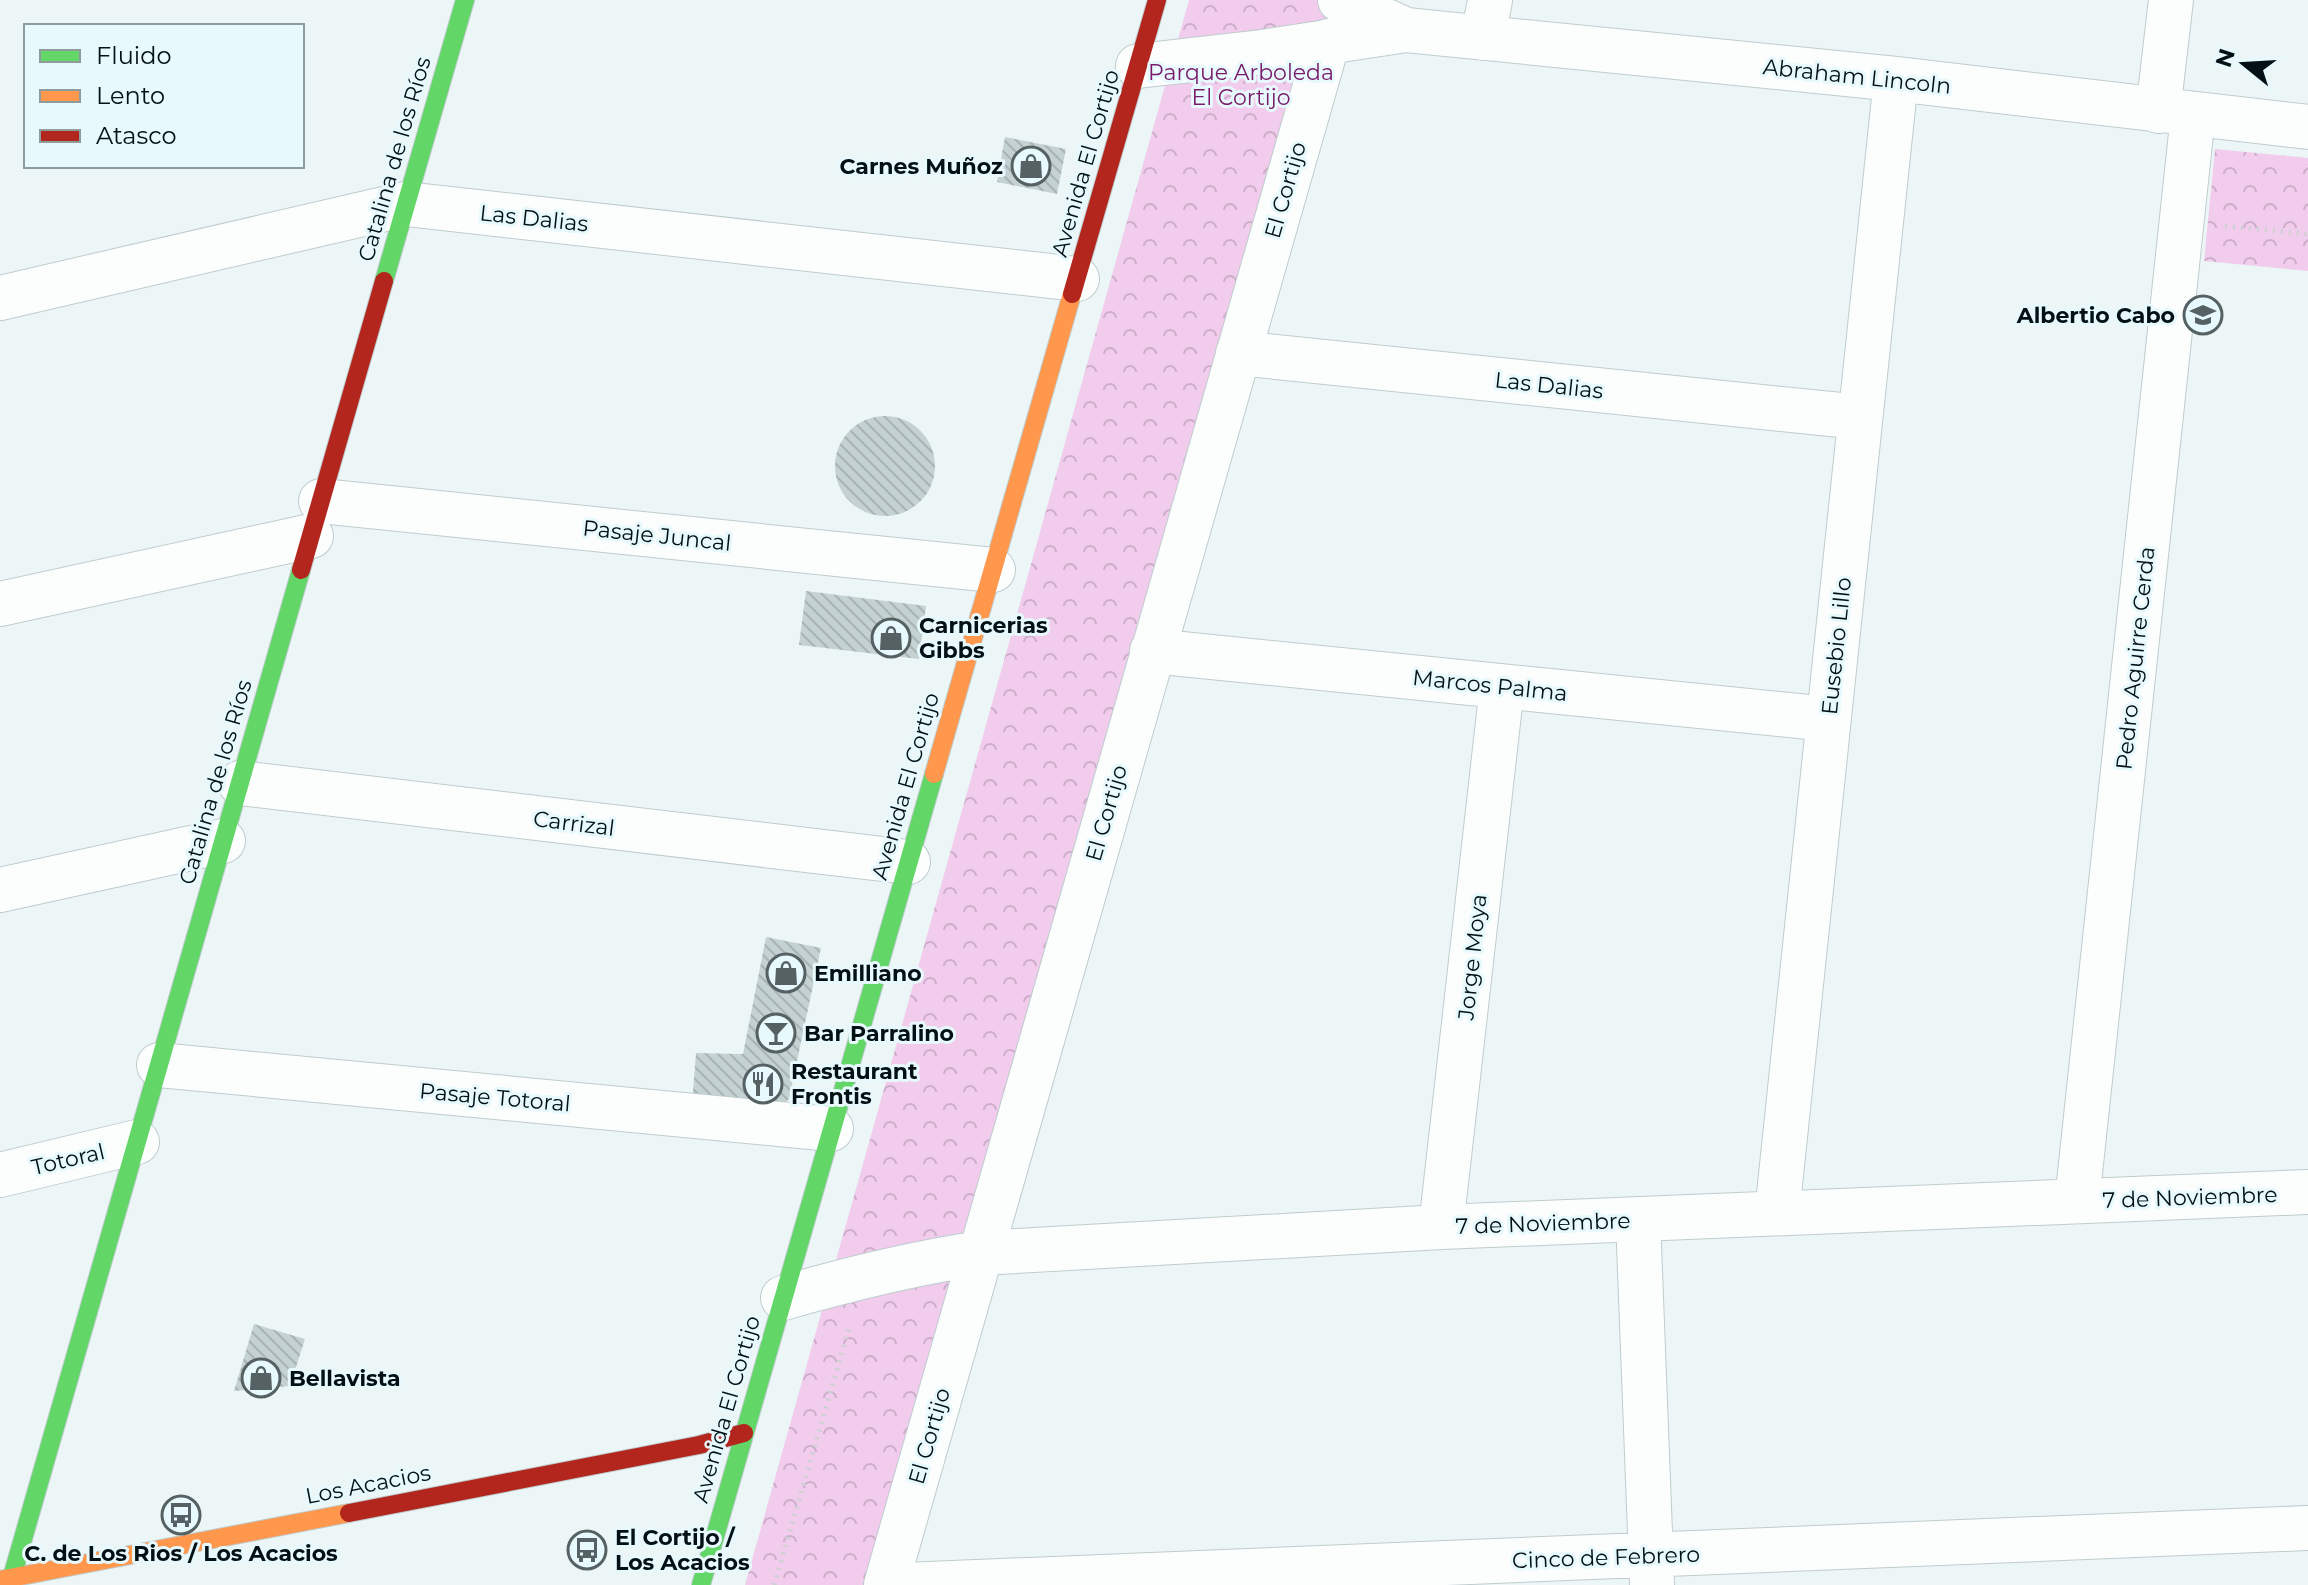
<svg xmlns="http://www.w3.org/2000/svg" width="2308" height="1585" font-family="Montserrat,sans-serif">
<defs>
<pattern id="park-crowns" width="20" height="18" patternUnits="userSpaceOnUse" patternTransform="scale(2)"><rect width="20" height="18" fill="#f1cced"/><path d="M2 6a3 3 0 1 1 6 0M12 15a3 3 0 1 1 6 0" fill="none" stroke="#cdaeca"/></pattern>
<pattern id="building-back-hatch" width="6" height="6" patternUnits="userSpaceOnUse" patternTransform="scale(2)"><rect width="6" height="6" fill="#c5d2d3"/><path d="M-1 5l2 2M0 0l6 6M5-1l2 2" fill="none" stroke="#a8b3b4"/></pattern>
</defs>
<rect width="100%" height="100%" fill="#ecf6f7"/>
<path fill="url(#park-crowns)" d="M1189 0H1344L867 1585H745Z
M2215 149 2308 158V271L2204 261Z"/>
<path fill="url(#building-back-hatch)" d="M1005 137 1066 149 1057 194 997 182Z
M835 466a50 50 0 1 1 100 0a50 50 0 1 1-100 0Z
M806 591 926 606 919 659 799 645Z
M766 937 821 948 789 1099 782 1106 692 1104 696 1053 743 1054Z
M254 1324 305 1339 290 1386 234 1391Z"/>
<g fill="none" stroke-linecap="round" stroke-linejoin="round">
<defs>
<path id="street" d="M1340 0 1406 30
M1483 38 1490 0
M1138 66 1262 52 1406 30 1896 79 2308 127
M2158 111 2171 0
M0 298 406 204 1077 279
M1238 353 1860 417
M321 501 993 570
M0 604 311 536
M1152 651 1828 719
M240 783 908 862
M0 890 223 841
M159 1065 831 1129
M0 1175 137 1142
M2077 1201 2193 115
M1777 1213 1896 79
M1638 1219 1652 1585
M1441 1227 1502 687
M783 1298C849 1279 914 1263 981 1253L1441 1227 2308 1192
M886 1585 1328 41
M904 1585 2308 1528"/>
<path id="fast" d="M384 281 465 0
M12 1577 301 570
M701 1585 934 774"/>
<path id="slow" d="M934 774 1072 294
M0 1580 349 1513"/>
<path id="jam" d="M1072 294 1157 0
M301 570 384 281
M349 1513 699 1445 744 1433"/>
</defs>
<use href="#street" stroke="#bfccce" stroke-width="46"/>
<use href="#fast" stroke="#bfccce" stroke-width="20"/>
<use href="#slow" stroke="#bfccce" stroke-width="20"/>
<use href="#jam" stroke="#bfccce" stroke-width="20"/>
<path stroke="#ced1d2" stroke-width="5" stroke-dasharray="2 6" stroke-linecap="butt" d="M2225 226 2308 234
M774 1585 850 1325"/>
<use href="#street" stroke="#fcfefe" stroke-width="44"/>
<use href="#fast" stroke="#63d668" stroke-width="18"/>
<use href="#slow" stroke="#ff974d" stroke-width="18"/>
<use href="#jam" stroke="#b3261e" stroke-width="18"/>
</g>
<defs>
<symbol id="shop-ring" viewBox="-11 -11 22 22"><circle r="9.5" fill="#e7f9fc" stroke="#556163" stroke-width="1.5"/><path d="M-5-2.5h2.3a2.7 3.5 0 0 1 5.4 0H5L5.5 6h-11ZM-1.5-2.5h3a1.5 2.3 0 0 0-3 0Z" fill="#556163"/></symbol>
<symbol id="school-ring" viewBox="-11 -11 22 22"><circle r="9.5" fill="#e7f9fc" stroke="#556163" stroke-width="1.5"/><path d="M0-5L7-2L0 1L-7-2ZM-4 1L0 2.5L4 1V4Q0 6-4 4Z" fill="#556163"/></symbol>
<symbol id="bar-ring" viewBox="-11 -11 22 22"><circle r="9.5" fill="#e7f9fc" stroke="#556163" stroke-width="1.5"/><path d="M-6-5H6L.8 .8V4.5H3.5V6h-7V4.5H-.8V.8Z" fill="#556163"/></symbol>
<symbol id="restaurant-ring" viewBox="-11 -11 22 22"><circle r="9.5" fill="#e7f9fc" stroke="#556163" stroke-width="1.5"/><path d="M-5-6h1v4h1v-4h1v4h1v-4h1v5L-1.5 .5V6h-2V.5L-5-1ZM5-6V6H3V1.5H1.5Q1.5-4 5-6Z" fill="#556163"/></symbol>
<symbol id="bus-ring" viewBox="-11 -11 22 22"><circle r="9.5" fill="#e7f9fc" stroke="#556163" stroke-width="1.5"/><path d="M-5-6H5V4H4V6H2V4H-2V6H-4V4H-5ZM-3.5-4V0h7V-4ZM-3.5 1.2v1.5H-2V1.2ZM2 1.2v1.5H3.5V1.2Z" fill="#556163"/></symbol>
</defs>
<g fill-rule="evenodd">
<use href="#shop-ring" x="1009" y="144" width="44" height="44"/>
<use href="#school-ring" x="2181" y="293" width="44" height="44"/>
<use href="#shop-ring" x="869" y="616" width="44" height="44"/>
<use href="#shop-ring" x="764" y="951" width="44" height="44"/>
<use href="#bar-ring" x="754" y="1011" width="44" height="44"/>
<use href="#restaurant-ring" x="741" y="1062" width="44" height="44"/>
<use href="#shop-ring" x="239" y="1356" width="44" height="44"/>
<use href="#bus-ring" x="159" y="1493" width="44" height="44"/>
<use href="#bus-ring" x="565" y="1528" width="44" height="44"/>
</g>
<g text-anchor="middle" stroke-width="6" stroke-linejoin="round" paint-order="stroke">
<g font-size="22" fill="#781969" stroke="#e7f9fc">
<text x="1241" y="80">Parque Arboleda<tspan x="1241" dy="25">El Cortijo</tspan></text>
</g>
<g font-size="22" fill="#031114" stroke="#e7f9fc">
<text transform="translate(1857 76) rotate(6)" y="8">Abraham Lincoln</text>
<text transform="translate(394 159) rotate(-74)" y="8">Catalina de los Ríos</text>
<text transform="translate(1085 163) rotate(-74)" y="8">Avenida El Cortijo</text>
<text transform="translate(1285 190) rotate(-74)" y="8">El Cortijo</text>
<text transform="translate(534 218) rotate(6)" y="8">Las Dalias</text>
<text transform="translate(1549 385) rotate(6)" y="8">Las Dalias</text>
<text transform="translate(657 535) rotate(6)" y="8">Pasaje Juncal</text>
<text transform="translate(1836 646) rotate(-84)" y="8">Eusebio Lillo</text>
<text transform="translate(2135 658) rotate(-84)" y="8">Pedro Aguirre Cerda</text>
<text transform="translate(1490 685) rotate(6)" y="8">Marcos Palma</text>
<text transform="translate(215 782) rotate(-74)" y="8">Catalina de los Ríos</text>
<text transform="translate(905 786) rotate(-74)" y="8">Avenida El Cortijo</text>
<text transform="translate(1106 813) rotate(-74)" y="8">El Cortijo</text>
<text transform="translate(574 823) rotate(7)" y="8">Carrizal</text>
<text transform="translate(1472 957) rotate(-84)" y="8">Jorge Moya</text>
<text transform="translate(495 1097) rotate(5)" y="8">Pasaje Totoral</text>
<text transform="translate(68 1159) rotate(-13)" y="8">Totoral</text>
<text transform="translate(2190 1197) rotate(-2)" y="8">7 de Noviembre</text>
<text transform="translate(1543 1223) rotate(-2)" y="8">7 de Noviembre</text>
<text transform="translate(726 1409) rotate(-74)" y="8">Avenida El Cortijo</text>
<text transform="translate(929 1436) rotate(-74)" y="8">El Cortijo</text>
<text transform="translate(368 1484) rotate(-11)" y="8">Los Acacios</text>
<text transform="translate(1606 1557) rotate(-2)" y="8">Cinco de Febrero</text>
</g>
<g font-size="22" font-weight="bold" fill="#031114" stroke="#e7f9fc" text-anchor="start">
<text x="1003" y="174" text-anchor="end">Carnes Muñoz</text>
<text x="2175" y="323" text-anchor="end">Albertio Cabo</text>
<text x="919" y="633">Carnicerias<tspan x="919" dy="25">Gibbs</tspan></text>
<text x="814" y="981">Emilliano</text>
<text x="804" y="1041">Bar Parralino</text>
<text x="791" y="1079">Restaurant<tspan x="791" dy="25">Frontis</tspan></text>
<text x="289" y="1386">Bellavista</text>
<text x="615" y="1545">El Cortijo /<tspan x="615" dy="25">Los Acacios</tspan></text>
<text x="181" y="1561" text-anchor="middle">C. de Los Rios / Los Acacios</text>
</g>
</g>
<rect x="24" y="24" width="280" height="144" fill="#e7f9fc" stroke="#8c9c9f" stroke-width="2"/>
<rect x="40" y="50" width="40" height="12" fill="#63d668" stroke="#8c9c9f" stroke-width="2"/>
<text x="96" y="64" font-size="24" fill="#031114">Fluido</text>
<rect x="40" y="90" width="40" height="12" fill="#ff974d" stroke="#8c9c9f" stroke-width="2"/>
<text x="96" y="104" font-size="24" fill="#031114">Lento</text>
<rect x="40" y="130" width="40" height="12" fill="#b3261e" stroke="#8c9c9f" stroke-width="2"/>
<text x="96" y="144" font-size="24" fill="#031114">Atasco</text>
<g transform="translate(2244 64) rotate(288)" stroke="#e7f9fc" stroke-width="6" paint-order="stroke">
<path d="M0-6L14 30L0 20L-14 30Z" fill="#031114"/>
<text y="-12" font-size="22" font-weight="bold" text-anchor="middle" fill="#031114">N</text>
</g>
</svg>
